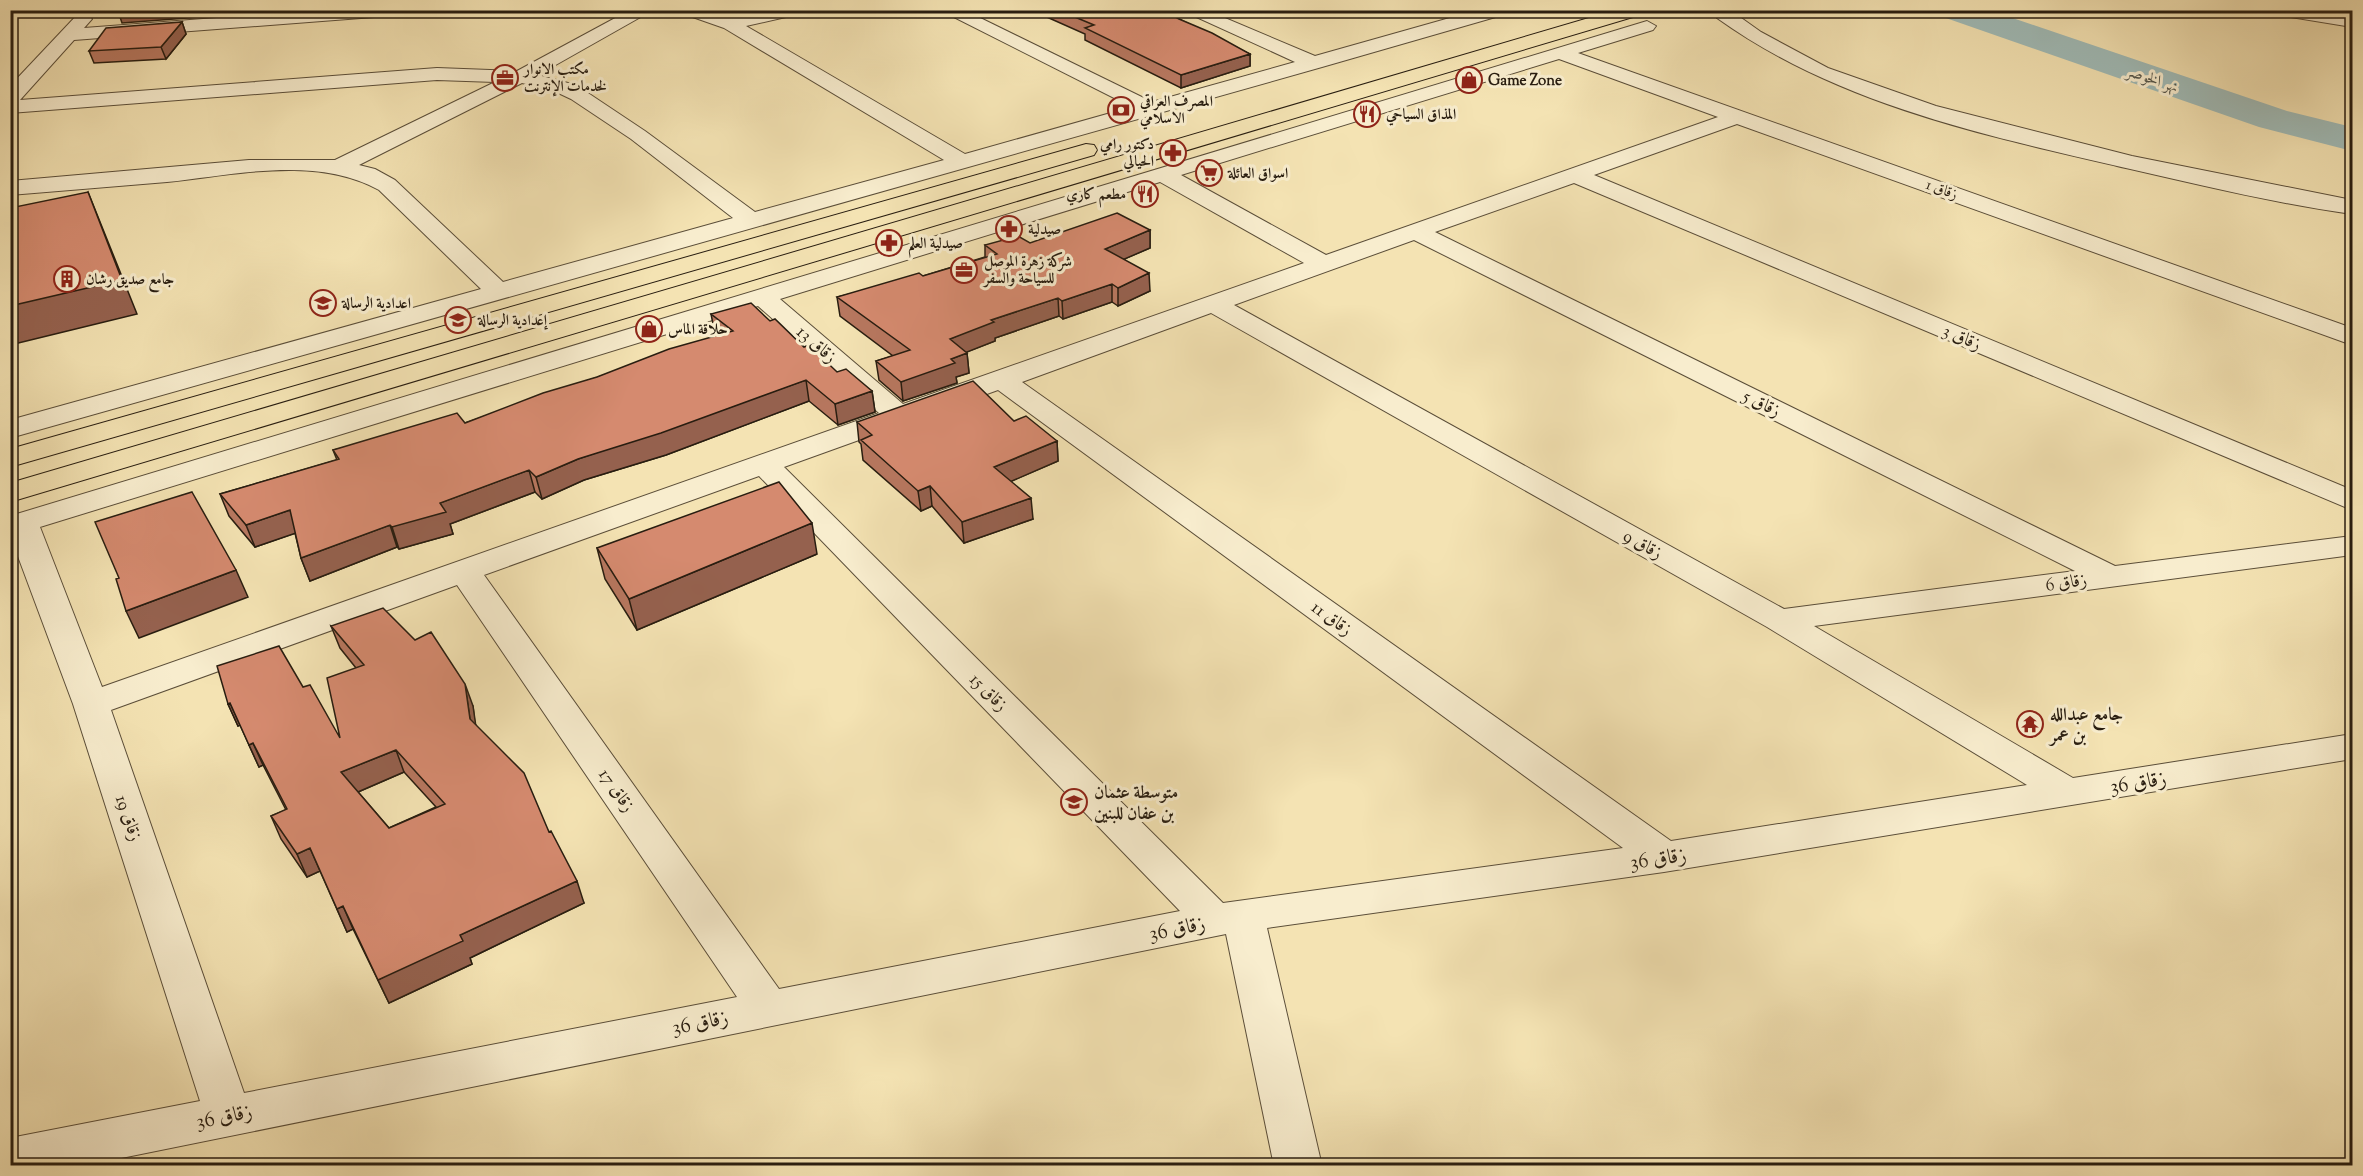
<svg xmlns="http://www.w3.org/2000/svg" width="2363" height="1176" font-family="'Sorts Mill Goudy',Amiri,serif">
<rect width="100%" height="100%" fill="#f4e3b3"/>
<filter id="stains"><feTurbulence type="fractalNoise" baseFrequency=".00333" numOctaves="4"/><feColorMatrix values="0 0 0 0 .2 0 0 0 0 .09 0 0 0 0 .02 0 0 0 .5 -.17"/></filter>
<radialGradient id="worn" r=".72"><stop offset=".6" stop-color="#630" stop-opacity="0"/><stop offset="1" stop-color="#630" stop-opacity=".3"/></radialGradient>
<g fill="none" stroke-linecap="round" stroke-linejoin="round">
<path fill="#a0bbb7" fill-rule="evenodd" d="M1939 10H1989L2287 111 2352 127V151L2259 127 1943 17Z"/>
<defs>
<path id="minor" d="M322 10H409L400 15 74 40 20 100 437 68 517 71 630 10H653L538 75 568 83 585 91 645 131 755 212 944 160 724 28 684 14 681 10H709L731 18 766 10H802L799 14 746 26 965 154 1132 107 940 10H964L1152 102 1295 62 1181 10H1206L1315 56 1478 10H1509L1506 14 1322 67 10 438V420L481 289 379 190C316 155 235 175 167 182 115 186 63 191 10 195V181L249 160H335L495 82 437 80 10 113V86L77 15H89L92 19 84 28ZM522 83 554 91 571 99 631 139 733 218 503 282 395 180 375 169 359 165Z
M1716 10H1730L1761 32 1828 68 1936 106 2132 156 2352 200V214C2274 203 2195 184 2117 166 1978 134 1834 102 1717 18L1714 14Z
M2269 10H2314L2352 17V27L2278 15Z
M1647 21 1656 26 1653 30 1578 53 2352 328V345L1737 124 1594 175 2352 490V510L1574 183 1435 232 2115 566 2352 536V555L1814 626 2073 778 2352 734V759L1664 872 1267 928 1322 1166H1274L1226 934 82 1166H10V1138L200 1101 73 704 10 535V516ZM1559 59 1718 117 1326 255 1181 175ZM1160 182 1304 263 903 404 780 299ZM1414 240 2075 571 1784 609 1234 305ZM758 306 879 413 102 687 40 527ZM1211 313 1767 627 2027 785 1671 841 1022 382ZM998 390 1623 848 1223 903 784 467ZM759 476 1180 911 779 989 484 575ZM457 585 737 997 244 1093 111 710Z"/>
<path id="highway" d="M1616 10H1646L1643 14 10 502V483Z
M1086 144 1094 145 1097 150 1094 155 10 467V449Z"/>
</defs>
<use href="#minor" stroke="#5b4e39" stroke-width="2"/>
<use href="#highway" stroke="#281d10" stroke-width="2"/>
<use href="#minor" fill="#f8edce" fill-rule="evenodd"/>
<use href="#highway" fill="#f4e3b3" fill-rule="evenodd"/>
</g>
<path fill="#b7775f" stroke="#281d10" stroke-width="1.5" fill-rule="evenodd" d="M1031 10H1163L1179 19 1250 54V66L1181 88 1085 40V34Z
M182 22 186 34 166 59 94 63 89 51Z
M1150 230V248L1124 259 1150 291 1118 306 1112 302 1063 319 1059 316 995 338V341L966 352 967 353 969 373 956 377 957 383 903 401 879 380 876 361 893 356 840 316 837 297 923 276 985 257V245L1030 243Z
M711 314 770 321 837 372 872 391 875 412 838 425 809 401 666 455 584 480 542 499 535 492 450 524 453 534 399 549 397 547 310 581 301 558 295 533 255 547 229 516 220 494 337 460 333 450 465 423 717 336 715 334Z
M1014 421 1057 441 1058 461 1011 481 1033 519 964 543 932 506 921 511 863 460 861 444 859 442 857 422Z
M597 548 817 554 637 630 605 579Z
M331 626 473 706 475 724 549 832 584 903 470 958 472 964 389 1003 353 929 347 932 320 871 307 877 281 839 271 816 286 810 263 765 259 767 240 725 238 726 228 704 303 687 340 738 356 668 340 648ZM404 772 436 807 389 828 358 792Z"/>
<path fill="#95614e" stroke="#281d10" stroke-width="1.5" d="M128 10H205L200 17 122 23 118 11Z
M182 22 186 34 166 59 161 47Z
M1250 54V66L1181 88V75Z
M88 192 137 314 10 345V306Z
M1150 230V248L1106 267 1105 249Z
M1149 273 1150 291 1118 306V288Z
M1112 284V302L1063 319 1062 301Z
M1058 298 1059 316 995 338V341L952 358 950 339 991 320Z
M967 353 969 373 956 377 957 383 903 401 901 382 951 359Z
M806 380 809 401 666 455 584 480 542 499 536 477 578 459Z
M872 391 875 412 838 425 835 404Z
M1057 441 1058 461 996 488 994 467Z
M529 470 535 492 450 524 453 534 399 549 392 527 440 503Z
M930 486 932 506 921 511 918 491Z
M1031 498 1033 519 964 543 962 522Z
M290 510 299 532 255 547 246 525Z
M812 523 817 554 637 630 629 599Z
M390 525 397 547 310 581 301 558Z
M236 570 248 597 139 638 126 611Z
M465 684 473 706 478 741 470 719Z
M230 703 240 725 238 726 228 704Z
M253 743 263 765 259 767 249 745Z
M396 750 404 772 351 795 341 772Z
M310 848 320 871 307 877 297 854Z
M577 881 584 903 470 958 472 964 389 1003 378 980 460 935Z
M343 906 353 929 347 932 337 909Z"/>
<path fill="#d58a6f" stroke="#281d10" stroke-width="1.5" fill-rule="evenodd" d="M1058 10H1163L1179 19 1212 33 1250 54 1181 75 1085 28 1094 25Z
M182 22 161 47 89 51 106 28Z
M88 192 122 280 10 306V208Z
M1117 213 1150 230 1105 249 1149 273 1118 288 1112 284 1062 301 1058 298 991 320 994 322 950 339 967 353 951 359 955 363 901 382 876 361 910 350 837 297 919 273 923 276 997 254 985 245 1018 236 1030 243Z
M751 303 770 321 775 319 804 347 809 345 837 372 846 369 872 391 835 404 806 380 661 433 578 459 536 477 529 470 440 503 446 512 392 527 390 525 301 558 290 510 246 525 220 494 339 459 333 450 457 413 465 423 543 393 597 377 669 349 733 331 711 314Z
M973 381 1014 421 1026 416 1057 441 994 467 1031 498 962 522 930 486 918 491 861 440 872 435 857 422Z
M779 482 812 523 629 599 597 548Z
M192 492 236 570 126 611 116 579 119 578 95 522Z
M383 608 415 640 431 632 465 684 470 719 524 773 549 832 551 831 577 881 460 935 463 941 378 980 343 906 337 909 310 848 297 854 271 816 287 809 253 743 249 745 230 703 228 704 217 666 279 646 303 687 310 685 340 738 327 678 364 665 331 626ZM396 750 445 804 389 828 341 772Z"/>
<defs>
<symbol id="office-ring" viewBox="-11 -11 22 22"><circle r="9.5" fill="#f8edce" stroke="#8f2418" stroke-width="1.5"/><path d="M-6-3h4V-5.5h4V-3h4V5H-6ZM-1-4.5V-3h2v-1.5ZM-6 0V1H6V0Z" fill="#8f2418"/></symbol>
<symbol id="shop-ring" viewBox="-11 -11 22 22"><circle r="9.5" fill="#f8edce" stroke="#8f2418" stroke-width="1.5"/><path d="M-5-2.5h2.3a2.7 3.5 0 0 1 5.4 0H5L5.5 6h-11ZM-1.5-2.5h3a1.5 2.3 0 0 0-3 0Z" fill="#8f2418"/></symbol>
<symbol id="bank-ring" viewBox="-11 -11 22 22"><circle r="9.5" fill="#f8edce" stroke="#8f2418" stroke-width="1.5"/><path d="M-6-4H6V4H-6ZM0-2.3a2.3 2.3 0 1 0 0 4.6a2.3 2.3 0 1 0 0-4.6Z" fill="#8f2418"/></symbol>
<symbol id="restaurant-ring" viewBox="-11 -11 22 22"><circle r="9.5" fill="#f8edce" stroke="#8f2418" stroke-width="1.5"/><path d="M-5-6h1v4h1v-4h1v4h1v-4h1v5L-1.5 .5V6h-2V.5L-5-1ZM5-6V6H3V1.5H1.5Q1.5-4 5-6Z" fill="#8f2418"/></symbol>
<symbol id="pharmacy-ring" viewBox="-11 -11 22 22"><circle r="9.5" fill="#f8edce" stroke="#8f2418" stroke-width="1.5"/><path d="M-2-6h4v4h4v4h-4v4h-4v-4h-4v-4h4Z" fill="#8f2418"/></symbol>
<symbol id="supermarket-ring" viewBox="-11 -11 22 22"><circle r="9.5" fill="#f8edce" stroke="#8f2418" stroke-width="1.5"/><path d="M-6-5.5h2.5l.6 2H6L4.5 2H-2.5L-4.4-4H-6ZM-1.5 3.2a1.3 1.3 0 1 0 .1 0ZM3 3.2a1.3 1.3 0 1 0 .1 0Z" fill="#8f2418"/></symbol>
<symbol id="building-ring" viewBox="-11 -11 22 22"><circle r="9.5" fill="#f8edce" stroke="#8f2418" stroke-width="1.5"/><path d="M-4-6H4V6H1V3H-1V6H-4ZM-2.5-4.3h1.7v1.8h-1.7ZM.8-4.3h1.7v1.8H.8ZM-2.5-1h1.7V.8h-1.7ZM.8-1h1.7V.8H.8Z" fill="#8f2418"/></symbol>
<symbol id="school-ring" viewBox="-11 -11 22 22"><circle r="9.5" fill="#f8edce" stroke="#8f2418" stroke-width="1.5"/><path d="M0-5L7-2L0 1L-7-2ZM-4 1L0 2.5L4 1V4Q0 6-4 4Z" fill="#8f2418"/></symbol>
<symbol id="temple-ring" viewBox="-11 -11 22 22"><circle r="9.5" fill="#f8edce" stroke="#8f2418" stroke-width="1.5"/><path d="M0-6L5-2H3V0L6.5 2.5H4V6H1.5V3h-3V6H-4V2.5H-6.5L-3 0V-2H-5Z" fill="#8f2418"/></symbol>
</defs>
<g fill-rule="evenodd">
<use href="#office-ring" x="490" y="63" width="30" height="30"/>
<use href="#shop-ring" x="1454" y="65" width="30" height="30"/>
<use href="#bank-ring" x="1106" y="95" width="30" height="30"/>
<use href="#restaurant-ring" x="1352" y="99" width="30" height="30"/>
<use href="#pharmacy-ring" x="1158" y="138" width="30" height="30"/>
<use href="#supermarket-ring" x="1194" y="158" width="30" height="30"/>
<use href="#restaurant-ring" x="1130" y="179" width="30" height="30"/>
<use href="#pharmacy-ring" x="994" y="214" width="30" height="30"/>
<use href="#pharmacy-ring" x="874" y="228" width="30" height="30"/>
<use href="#office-ring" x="949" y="255" width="30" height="30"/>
<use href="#building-ring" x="52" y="264" width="30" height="30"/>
<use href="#school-ring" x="308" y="288" width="30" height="30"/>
<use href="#school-ring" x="443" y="305" width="30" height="30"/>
<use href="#shop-ring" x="634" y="314" width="30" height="30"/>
<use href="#temple-ring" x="2015" y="709" width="30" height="30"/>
<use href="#school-ring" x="1059" y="787" width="30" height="30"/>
</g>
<g text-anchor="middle" stroke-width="6" stroke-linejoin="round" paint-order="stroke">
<g font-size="15" font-weight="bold" fill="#281d10" stroke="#f8edce" text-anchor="start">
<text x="524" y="74">مكتب الانوار<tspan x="524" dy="17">لخدمات الإنترنت</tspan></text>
<text x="1488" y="85">Game Zone</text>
<text x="1140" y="106">المصرف العراقي<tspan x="1140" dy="17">الاسلامي</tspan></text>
<text x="1386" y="119">المذاق السياحي</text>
<text x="1154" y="149" text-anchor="end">دكتور رامي<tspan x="1154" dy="17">الحيالي</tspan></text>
<text x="1228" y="178">اسواق العائلة</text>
<text x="1126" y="199" text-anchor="end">مطعم كاري</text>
<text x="1028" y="234">صيدلية</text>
<text x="908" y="248">صيدلية العلم</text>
<text x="984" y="266">شركة زهرة الموصل<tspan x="984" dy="17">للسياحة والسفر</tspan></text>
<text x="86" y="284">جامع صديق رشان</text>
<text x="342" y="308">اعدادية الرسالة</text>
<text x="478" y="325">إعدادية الرسالة</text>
<text x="668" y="334">حلاقة الماس</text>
</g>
<g font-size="15" fill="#281d10" stroke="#f8edce">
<text transform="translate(1942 189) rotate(20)" y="5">زقاق 1</text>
</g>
<g font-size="16" font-style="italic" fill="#52544a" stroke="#f8edce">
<text transform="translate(2153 78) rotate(19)" y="6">نهر الخوصر</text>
</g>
<g font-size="18" fill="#281d10" stroke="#f8edce">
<text transform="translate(1962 337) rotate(23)" y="6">زقاق 3</text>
<text transform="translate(817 344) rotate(41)" y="6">زقاق 13</text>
<text transform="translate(1762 403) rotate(26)" y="6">زقاق 5</text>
<text transform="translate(1643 544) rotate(29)" y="6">زقاق 9</text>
<text transform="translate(2066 582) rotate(-8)" y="6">زقاق 6</text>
<text transform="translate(1332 618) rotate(36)" y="6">زقاق 11</text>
<text transform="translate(989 692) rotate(45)" y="6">زقاق 15</text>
<text transform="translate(617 790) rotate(55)" y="6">زقاق 17</text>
<text transform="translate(129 818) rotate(71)" y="6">زقاق 19</text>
</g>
<g font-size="18" font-weight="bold" fill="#281d10" stroke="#f8edce" text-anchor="start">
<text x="2050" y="720">جامع عبدالله<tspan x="2050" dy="21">بن عمر</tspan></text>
<text x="1094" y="798">متوسطة عثمان<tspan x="1094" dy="21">بن عفان للبنين</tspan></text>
</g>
<g font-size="21" fill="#281d10" stroke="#f8edce">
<text transform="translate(2138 782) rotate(-9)" y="7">زقاق 36</text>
<text transform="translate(1658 858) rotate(-8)" y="7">زقاق 36</text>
<text transform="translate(1177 928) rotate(-11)" y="7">زقاق 36</text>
<text transform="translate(700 1022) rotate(-11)" y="7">زقاق 36</text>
<text transform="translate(224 1116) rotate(-11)" y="7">زقاق 36</text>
</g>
</g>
<rect width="2363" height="1176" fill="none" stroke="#f4e3b3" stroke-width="36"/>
<rect x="12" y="12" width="2339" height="1152" fill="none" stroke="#281d10" stroke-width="3"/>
<rect x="18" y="18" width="2327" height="1140" fill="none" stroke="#281d10" stroke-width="1.5"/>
<rect width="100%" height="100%" filter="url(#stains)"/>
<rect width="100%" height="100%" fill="url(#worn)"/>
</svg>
